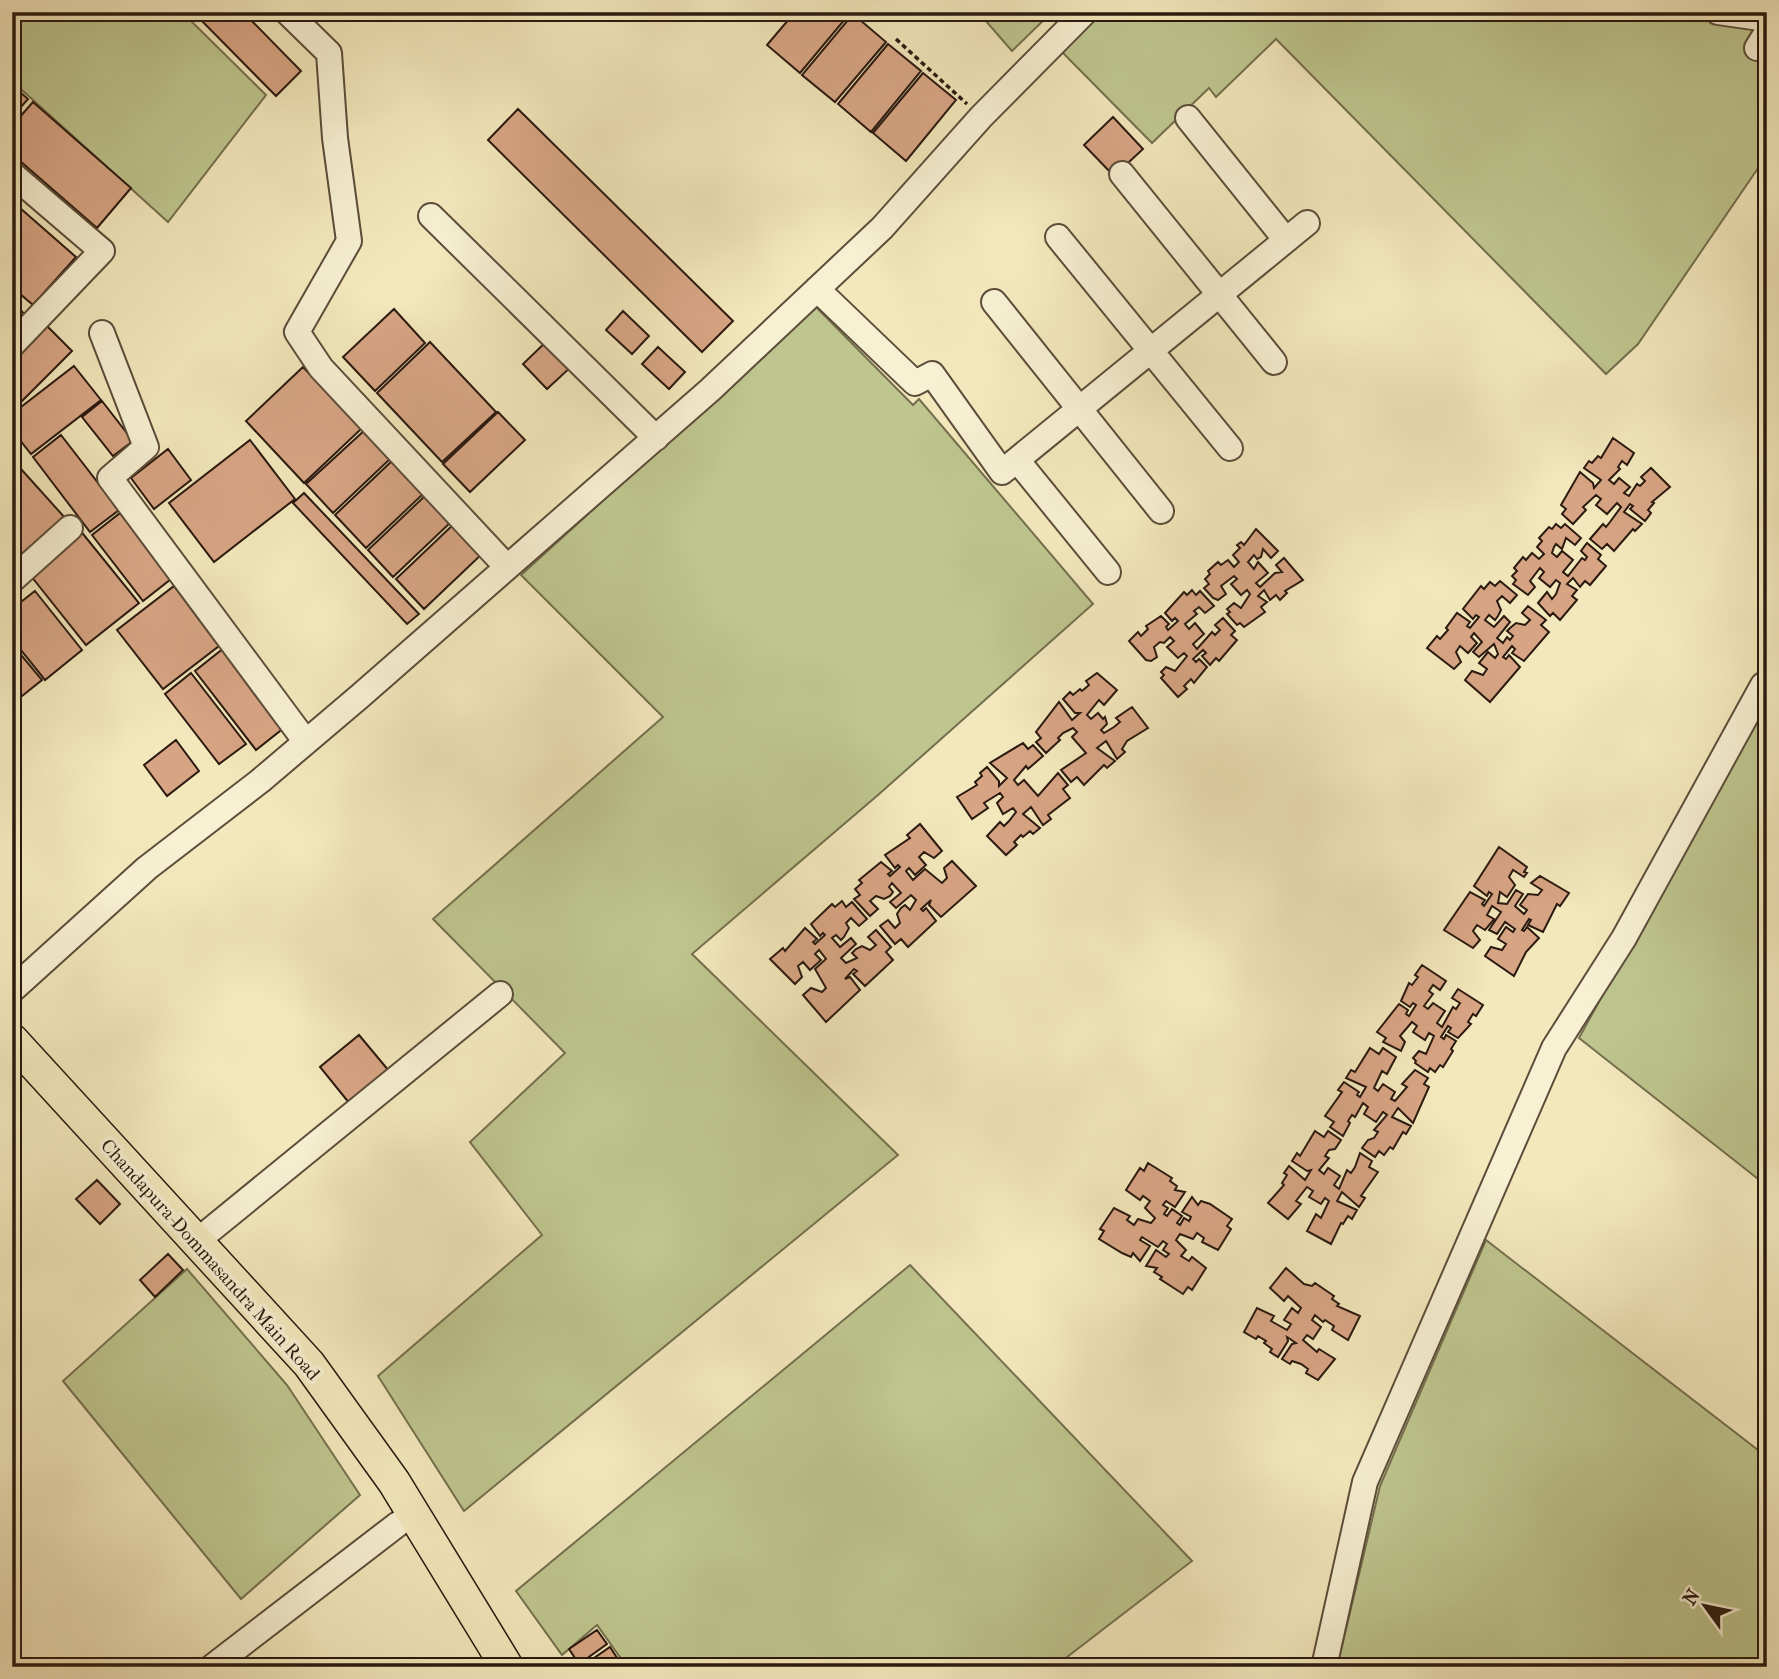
<svg xmlns="http://www.w3.org/2000/svg" width="1779" height="1679" font-family="'IM FELL French Canon',serif">
<rect width="100%" height="100%" fill="#f3e8bc"/>
<filter id="stains"><feTurbulence type="fractalNoise" baseFrequency=".00286" numOctaves="4"/><feColorMatrix values="0 0 0 0 .2 0 0 0 0 .09 0 0 0 0 .02 0 0 0 .5 -.17"/></filter>
<radialGradient id="worn" r=".72"><stop offset=".6" stop-color="#630" stop-opacity="0"/><stop offset="1" stop-color="#630" stop-opacity=".3"/></radialGradient>
<path fill="#bec58e" stroke="#746f4e" stroke-width="2" d="M12 12H182L266 95 168 222 12 81Z
M978 12H1052L1012 51Z
M1096 12H1767V155L1638 344 1606 374 1276 39 1216 97 1209 88 1152 143 1060 50Z
M816 307 913 405 919 399 1093 604 878 795 692 954 898 1155 464 1511 378 1376 542 1235 470 1142 565 1053 433 919 663 717 521 575Z
M1767 697V1186L1579 1038Z
M1486 1240 1767 1457V1656L1757 1667H1337L1380 1486Z
M910 1265 1192 1561 1054 1667H627L597 1625 562 1655 516 1591Z
M187 1269 287 1385 360 1495 241 1599 63 1381Z"/>
<path fill="#d8a584" stroke="#2a190f" stroke-width="2" d="M193 12H243L301 71 276 96Z
M795 12H851L800 73 767 45Z
M853 14 886 42 835 102 802 75Z
M888 44 921 71 871 132 838 104Z
M923 73 956 100 906 161 873 133Z
M12 85 28 99 12 117Z
M33 102 131 188 97 228 12 154V126Z
M518 109 733 321 702 352 488 140Z
M1113 117 1143 149 1114 176 1084 145Z
M12 201 76 257 33 305 12 287Z
M12 301 28 318 12 333Z
M394 309 425 343 375 391 343 357Z
M623 311 649 336 632 354 606 330Z
M43 322 72 351 12 411V353Z
M550 338 574 364 547 389 523 364Z
M430 342 496 412 442 462 377 393Z
M658 347 685 372 669 389 642 364Z
M74 366 101 400 31 454 12 430V414Z
M303 367 361 429 304 483 246 421Z
M102 401 133 441 113 456 82 417Z
M498 412 525 440 470 492 443 464Z
M366 429 392 457 333 513 306 484Z
M61 435 119 510 90 532 33 457Z
M1613 438 1634 453 1627 465 1622 461 1618 467 1620 469 1609 480 1614 484 1619 478 1630 487 1624 493 1629 496 1637 484 1640 486 1645 481 1641 477 1651 468 1670 487 1652 502 1654 503 1648 510 1651 513 1645 521 1630 509 1633 506 1630 504 1624 512 1642 524 1635 531 1633 529 1614 551 1607 544 1602 549 1590 539 1603 524 1606 527 1610 522 1621 507 1617 503 1607 514 1596 505 1601 499 1596 495 1583 507 1586 510 1573 524 1562 514 1566 509 1561 505 1580 472 1593 483 1594 488 1601 480 1584 468 1589 461 1592 463 1598 456 1601 458Z
M250 440 295 499 214 562 169 503Z
M168 449 191 480 154 509 131 478Z
M12 459 66 519 12 567Z
M393 460 424 493 366 548 335 515Z
M304 493 419 614 407 624 293 503Z
M427 494 452 521 393 577 368 550Z
M120 513 171 579 143 601 92 535Z
M456 522 484 552 424 609 396 579Z
M1556 524 1561 528 1565 524 1581 538 1575 545 1566 538 1562 549 1556 544 1554 547 1552 553 1557 557 1562 551 1573 560 1563 572 1568 576 1582 558 1585 560 1587 557 1581 551 1587 543 1601 555 1598 559 1606 566 1590 585 1585 581 1580 587 1573 578 1567 584 1577 590 1572 596 1577 600 1560 620 1553 613 1550 616 1538 603 1547 592 1552 599 1556 594 1560 583 1556 580 1550 587 1539 578 1544 572 1540 568 1530 581 1535 587 1528 595 1513 584 1516 580 1512 576 1517 571 1514 568 1523 557 1526 560 1532 553 1539 559 1544 554 1537 547 1542 541 1539 538 1549 527 1552 529Z
M79 529 139 603 86 645 27 571Z
M1256 529 1278 551 1271 558 1263 549 1261 557 1257 559 1254 555 1248 562 1254 569 1258 562 1268 573 1256 583 1260 587 1275 573 1282 572 1276 565 1284 558 1303 580 1285 591 1287 593 1280 600 1276 595 1270 600 1264 590 1258 596 1267 602 1261 607 1265 612 1244 627 1240 623 1237 625 1227 614 1230 612 1227 609 1234 603 1241 608 1250 594 1247 590 1241 595 1231 584 1237 579 1234 576 1221 586 1226 594 1218 600 1213 598 1204 588 1209 584 1205 579 1210 574 1208 571 1218 562 1221 565 1228 560 1234 567 1239 562 1233 555 1240 548 1237 545 1241 542 1244 545Z
M1500 581 1517 595 1510 603 1502 596 1497 601 1501 610 1498 616 1495 620 1489 615 1485 620 1494 627 1504 616 1510 622 1497 638 1503 643 1507 637 1510 640 1513 636 1507 631 1510 628 1516 623 1525 625 1530 620 1522 613 1528 606 1546 620 1541 625 1549 632 1524 661 1512 653 1515 649 1512 646 1503 657 1506 659 1509 655 1520 667 1490 702 1465 680 1472 671 1483 675 1487 669 1479 663 1488 652 1495 658 1498 654 1494 644 1479 657 1473 652 1482 642 1474 633 1471 637 1477 643 1468 653 1460 646 1456 652 1461 662 1454 669 1427 648 1437 636 1440 639 1448 630 1446 628 1457 613 1470 622 1467 626 1470 628 1479 617 1476 615 1473 619 1463 609 1481 586 1484 589 1490 582 1495 586Z
M174 586 219 646 163 689 117 630Z
M1192 590 1196 595 1200 591 1214 606 1205 613 1199 607 1194 611 1197 614 1185 624 1189 629 1195 623 1204 634 1193 644 1197 649 1212 632 1215 635 1220 630 1215 625 1223 618 1235 631 1231 635 1237 640 1219 661 1216 658 1210 665 1202 656 1206 653 1203 650 1193 659 1196 662 1199 659 1207 667 1194 683 1191 679 1184 686 1187 689 1178 697 1161 678 1164 675 1161 672 1166 667 1175 671 1187 656 1184 653 1178 658 1167 647 1174 641 1170 637 1164 643 1160 642 1154 647 1157 657 1151 661 1146 660 1129 641 1138 632 1141 636 1148 629 1146 626 1161 616 1169 624 1166 627 1168 630 1178 621 1175 618 1172 621 1165 613 1184 592 1187 595Z
M35 591 82 650 45 680 12 639V609Z
M12 644 42 680 12 704Z
M224 648 285 727 256 750 195 671Z
M191 673 246 744 219 764 165 694Z
M1097 673 1117 690 1104 705 1099 700 1087 715 1091 719 1098 713 1103 719 1105 717 1107 724 1101 730 1104 733 1114 727 1120 722 1116 718 1132 707 1148 728 1127 741 1122 749 1125 752 1117 759 1106 741 1097 748 1115 761 1107 768 1104 765 1084 785 1077 777 1071 782 1061 770 1086 753 1072 737 1077 732 1073 728 1063 733 1058 738 1060 740 1046 753 1036 742 1041 738 1036 732 1059 702 1072 720 1080 713H1075L1063 699 1070 692 1073 695 1080 689 1082 691 1089 685 1086 681Z
M176 740 199 771 167 796 144 765Z
M1023 743 1028 749 1033 745 1043 756 1028 769 1026 766 1014 780 1018 785 1024 780 1038 796 1058 773 1068 785 1063 789 1070 798 1048 815 1051 819 1043 825 1031 807 1023 814 1040 828 1033 834 1030 831 1023 837 1021 835 1014 842 1017 845 1006 855 987 836 1000 822 1004 826 1009 821 1016 812 1013 808 1003 814 997 803 1003 797 1000 793 984 803 988 808 972 819 957 797 977 785 975 782 982 776 980 773 987 767 999 781V786L1007 778 990 763Z
M920 824 942 851 934 858 924 852 919 857 926 865 915 875 909 868 906 871 913 880 925 869 942 883 947 878 944 868 952 861 976 886 941 917 929 905 931 900 921 909 923 911 926 908 936 921 908 947 901 939 895 944 880 926 888 920 895 928 900 923 897 914 901 908 905 905 910 910 916 900 911 895 896 908 890 902 901 893 892 883 889 887 893 892 890 896 884 899 876 896 870 901 878 909 870 916 854 899 860 895 855 889 862 883 859 880 881 862 892 871 888 874 890 876 900 867 898 865 895 868 885 855 910 838 907 835Z
M1499 847 1527 867 1524 872 1527 873 1524 877 1513 870 1509 877 1515 885 1507 897 1500 892 1498 903 1507 904 1516 890 1523 894 1515 906 1524 914 1527 910 1520 905 1528 894 1538 895 1542 890 1531 883 1540 876 1569 893 1560 906 1557 904 1543 932 1528 925 1531 920 1529 919 1522 930 1524 931 1527 927 1539 938 1526 952 1514 976 1485 956 1491 947 1502 950 1506 944 1498 939 1506 927 1513 932 1515 929 1505 922 1497 934 1489 930 1501 912 1492 906 1487 915 1494 919 1491 923 1485 930 1477 925 1473 931 1480 940 1473 948 1444 930 1470 892 1485 900 1482 904 1484 906 1492 894 1489 892 1487 896 1474 886Z
M842 901 846 907 852 902 867 919 859 926 851 918 846 923 849 928 844 937 841 940 836 935 832 938 840 947 851 938 856 944 841 958 846 963 857 958 852 953 856 949 862 946 870 950 876 945 868 937 876 930 891 947 886 952 893 960 865 986 853 974 857 971 854 969 845 979 850 977 860 990 826 1022 803 995 811 988 822 992 826 988 815 969 826 959 819 950 815 954 821 960 810 970 803 962 798 966 802 977 795 984 770 959 783 948 785 951 805 928 817 939 813 942 815 944 825 935 823 933 820 936 811 924 832 904 835 907Z
M1422 965 1446 981 1440 990 1433 985 1429 991 1433 994 1424 1006 1428 1009 1433 1003 1445 1011 1437 1023 1442 1027 1453 1007 1456 1009 1460 1003 1452 998 1458 989 1483 1005 1476 1016 1473 1014 1468 1022 1471 1024 1458 1038 1448 1032 1451 1028 1448 1026 1441 1037 1444 1039 1446 1035 1456 1041 1451 1049 1453 1051 1443 1067 1440 1065 1435 1072 1430 1068 1428 1072 1415 1063 1416 1061 1413 1058 1419 1051 1426 1054 1434 1036 1429 1033 1425 1040 1413 1032 1417 1026 1412 1022 1400 1036 1405 1042 1401 1051 1383 1042 1386 1038 1377 1032 1399 1004 1408 1010 1406 1014 1409 1016 1416 1005 1413 1003 1410 1007 1401 1001 1409 983 1412 985 1418 977 1415 975Z
M359 1035 389 1071 350 1104 320 1067Z
M1370 1048 1379 1054 1383 1048 1396 1057 1387 1074 1382 1071 1374 1088 1378 1091 1383 1084 1395 1092 1391 1099 1395 1101 1407 1087 1402 1084 1415 1070 1428 1078 1424 1084 1429 1087 1413 1123 1398 1108 1392 1117 1411 1126 1406 1134 1403 1132 1393 1149 1390 1147 1384 1155 1379 1151 1375 1157 1362 1148 1368 1140 1374 1138 1378 1132 1374 1130 1387 1115 1383 1112 1376 1122 1364 1114 1368 1107 1363 1103 1355 1117 1352 1115 1348 1121 1350 1123 1343 1136 1330 1127 1334 1122 1325 1116 1342 1092 1338 1090 1344 1082 1359 1092 1357 1095 1360 1097 1366 1087 1346 1078 1351 1070 1355 1072Z
M1315 1131 1324 1137 1328 1131 1341 1140 1335 1149 1329 1150 1325 1156 1329 1158 1319 1170 1324 1174 1328 1168 1340 1176 1334 1185 1339 1189 1347 1170 1351 1173 1355 1167 1360 1153 1372 1161 1369 1167 1378 1172 1361 1196 1365 1198 1359 1207 1342 1192 1337 1201 1357 1210 1352 1219 1348 1216 1343 1224 1341 1223 1331 1244 1307 1231 1316 1214 1321 1218 1329 1201 1325 1198 1321 1204 1309 1197 1313 1191 1307 1187 1296 1201 1301 1204 1288 1219 1268 1203 1284 1185 1282 1183 1287 1175 1284 1173 1289 1166 1305 1180 1311 1170 1307 1171 1292 1161 1297 1153 1300 1156Z
M1148 1163 1172 1178 1170 1181 1177 1186 1175 1190 1185 1192 1175 1207 1166 1201 1163 1205 1168 1208 1164 1214 1167 1216 1172 1209 1182 1216 1177 1223 1180 1225 1184 1218 1189 1221 1191 1217 1182 1212 1192 1197 1198 1205 1201 1201 1210 1204 1232 1219 1227 1226 1231 1229 1218 1250 1202 1242 1204 1238 1197 1233 1193 1239 1180 1234 1176 1240 1186 1250 1181 1256 1189 1261 1192 1257 1206 1268 1192 1290 1188 1287 1183 1294 1160 1279 1162 1277 1154 1272 1157 1268 1146 1266 1156 1250 1166 1257 1169 1254 1163 1250 1167 1244 1163 1241 1158 1247 1142 1237 1140 1240 1150 1246 1140 1261 1133 1253 1131 1257 1122 1253 1099 1239 1104 1231 1100 1229 1114 1208 1130 1216 1127 1220 1134 1225 1138 1219 1151 1223 1155 1218 1145 1208 1150 1201 1143 1196 1140 1200 1126 1190 1140 1168 1144 1171Z
M97 1180 120 1204 100 1224 76 1199Z
M168 1254 183 1270 155 1297 140 1280Z
M1286 1268 1304 1284 1312 1286 1315 1283 1334 1296 1332 1299 1339 1304 1337 1306 1360 1316 1348 1340 1332 1330 1334 1326 1325 1320 1323 1322 1315 1315 1312 1320 1321 1327 1313 1339 1307 1335 1303 1340 1317 1352 1319 1349 1335 1359 1318 1380 1306 1373 1308 1369 1301 1364 1292 1361 1290 1364 1282 1359 1292 1344 1296 1343 1287 1337 1288 1341 1278 1357 1270 1352 1272 1349 1264 1343 1266 1341 1258 1336 1256 1339 1244 1332 1257 1308 1274 1316 1271 1321 1287 1330 1291 1324 1284 1320 1292 1308 1298 1313 1301 1308 1288 1296 1284 1301 1270 1288Z
M597 1630 607 1644 579 1664 569 1649Z
M610 1647 623 1667H581Z"/>
<g fill="none" stroke-linecap="round" stroke-linejoin="round">
<defs>
<path id="minor" d="M287 12 329 53 335 138 349 241 297 332 321 368 507 567
M1718 12 1767 19
M1757 48 1767 32
M1188 118 1286 240
M12 174 102 251 12 345
M1122 174 1274 362
M431 216 656 438
M1058 237 1230 448
M817 289 915 383 932 374 1002 472 1307 223
M994 302 1161 511
M102 333 146 447 110 478 306 742
M1017 460 1108 572
M12 580 70 528
M12 990 147 868 260 781 359 697 710 390 882 228 981 117 1085 12
M197 1241 500 994
M212 1667 398 1524
M1324 1667 1365 1482 1554 1048 1624 938 1763 685"/>
<path id="major" d="M12 1040 309 1364 394 1482 507 1667"/>
</defs>
<use href="#minor" stroke="#5c4d3a" stroke-width="28"/>
<use href="#major" stroke="#2a190f" stroke-width="35"/>
<path stroke="#2a190f" stroke-width="3.5" stroke-dasharray="5 3.5" stroke-linecap="butt" d="M896 39 967 104"/>
<use href="#minor" stroke="#f7f0d3" stroke-width="24"/>
<use href="#major" stroke="#f3e8bc" stroke-width="32"/>
</g>
<g text-anchor="middle" stroke-width="7" stroke-linejoin="round" paint-order="stroke">
<g font-size="19" fill="#2a190f" stroke="#f7f0d3">
<text transform="translate(211 1259) rotate(48)" y="7">Chandapura-Dommasandra Main Road</text>
</g>
</g>
<rect width="1779" height="1679" fill="none" stroke="#f3e8bc" stroke-width="42"/>
<rect x="14" y="14" width="1751" height="1651" fill="none" stroke="#2a190f" stroke-width="3.5"/>
<rect x="21" y="21" width="1737" height="1637" fill="none" stroke="#2a190f" stroke-width="2"/>
<g transform="translate(1705 1606) rotate(303)" stroke="#f7f0d3" stroke-width="5" paint-order="stroke">
<path d="M0-5L12 26L0 18L-12 26Z" fill="#2a190f"/>
<text y="-10" font-size="19" font-weight="bold" text-anchor="middle" fill="#2a190f">N</text>
</g>
<rect width="100%" height="100%" filter="url(#stains)"/>
<rect width="100%" height="100%" fill="url(#worn)"/>
</svg>
